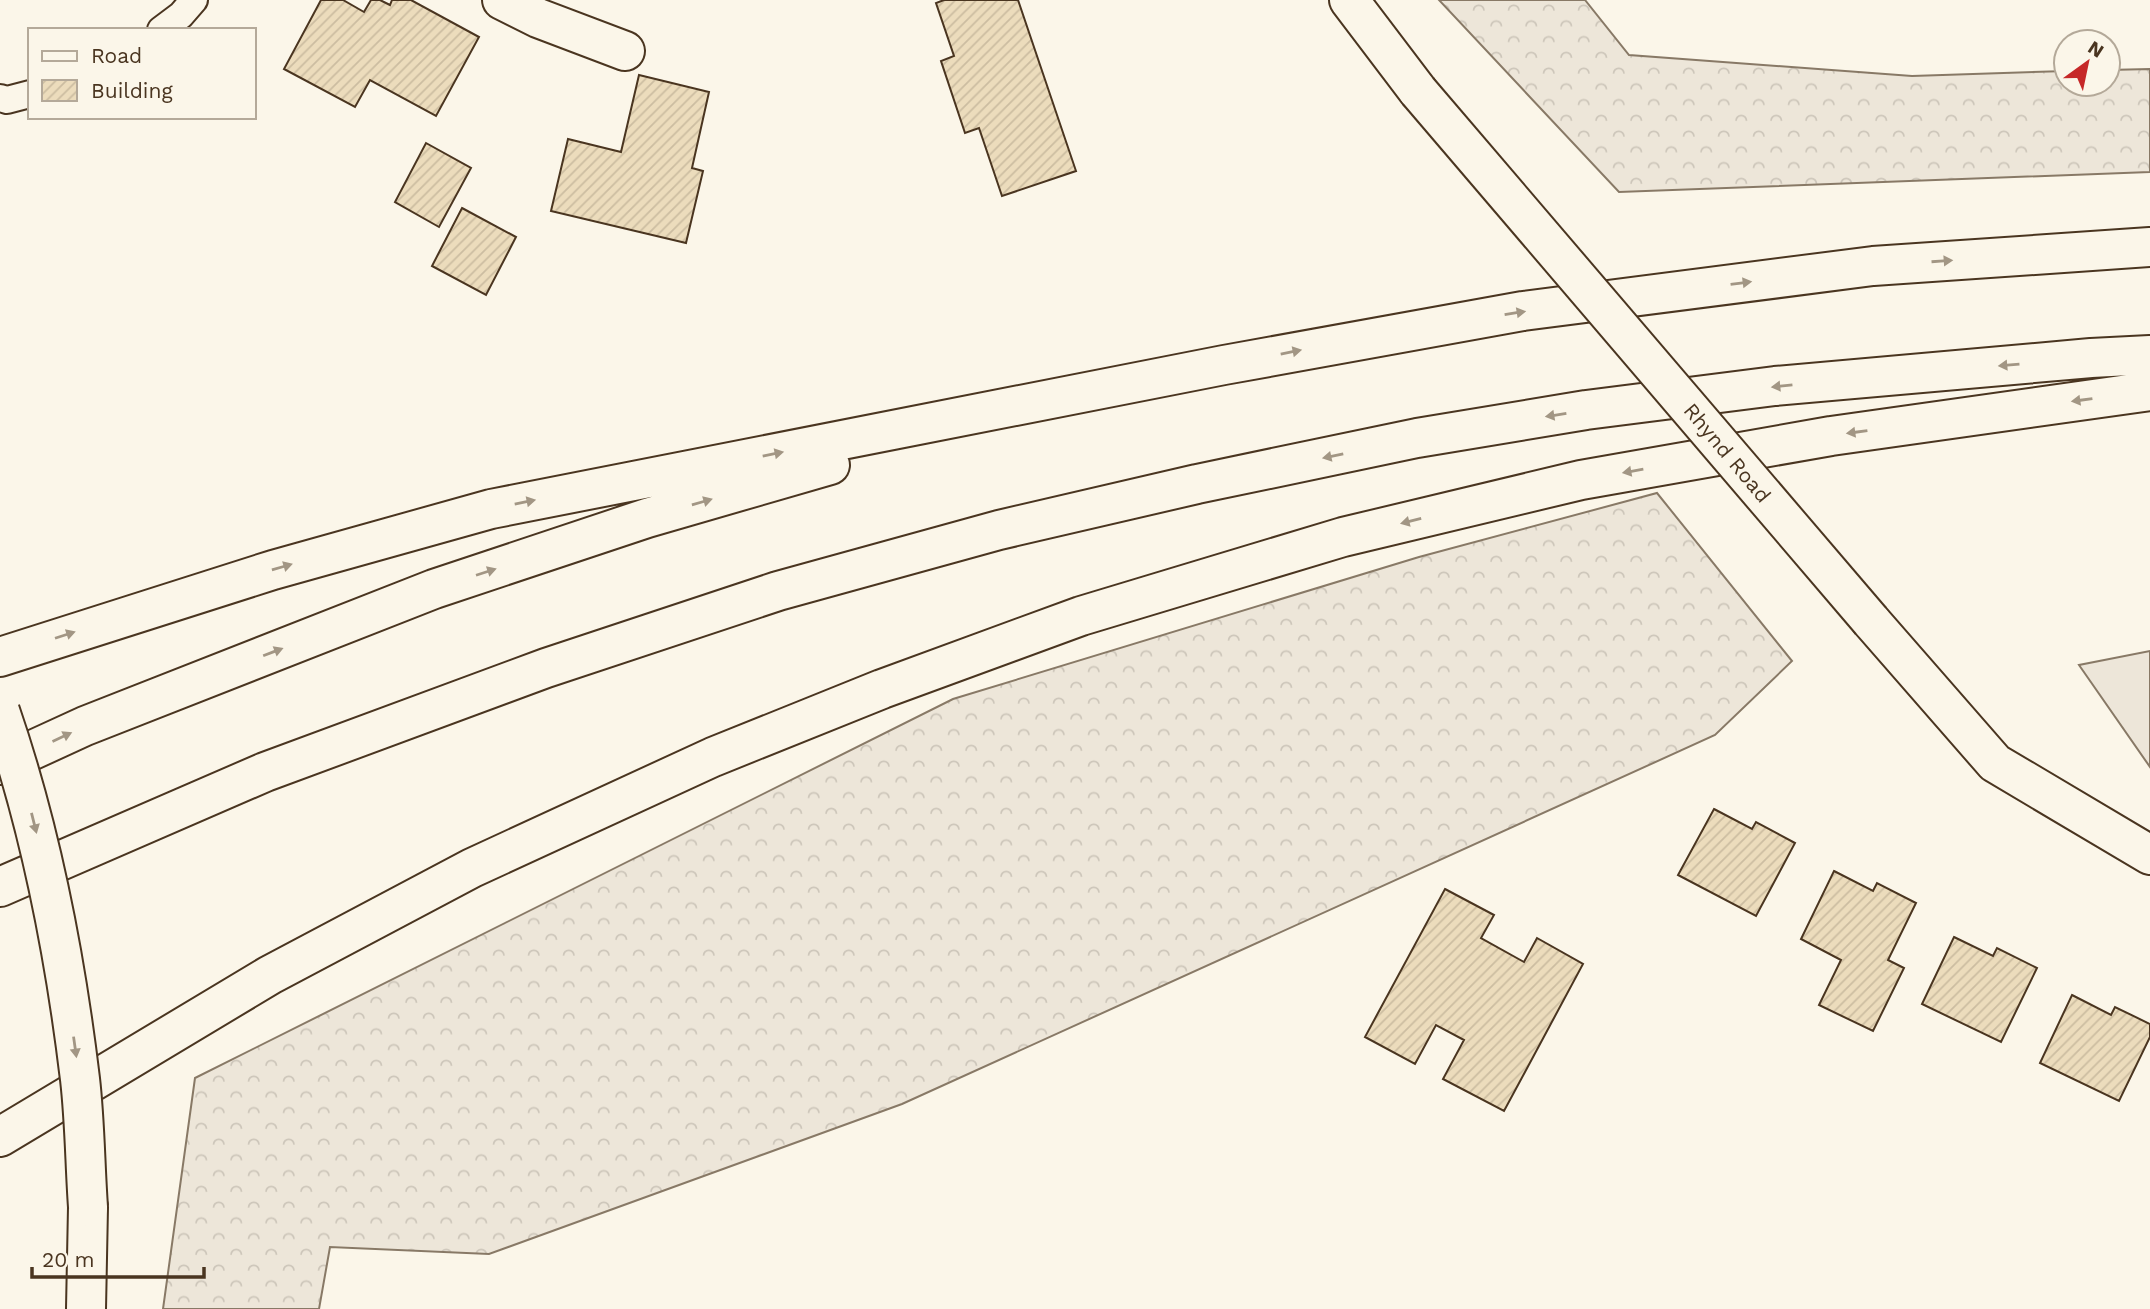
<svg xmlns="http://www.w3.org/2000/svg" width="2150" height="1309" font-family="'Work Sans',sans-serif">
<defs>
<pattern id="forest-crowns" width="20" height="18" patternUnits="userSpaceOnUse" patternTransform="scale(1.75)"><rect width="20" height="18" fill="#ede6d9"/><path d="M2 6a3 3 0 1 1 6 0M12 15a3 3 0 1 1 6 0" fill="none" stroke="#cdc6ba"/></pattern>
<pattern id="building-hatch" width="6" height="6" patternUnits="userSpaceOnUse" patternTransform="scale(1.75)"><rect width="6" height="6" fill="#ecdcbc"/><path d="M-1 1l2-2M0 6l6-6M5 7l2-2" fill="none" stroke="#ccbda1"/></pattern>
</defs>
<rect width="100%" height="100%" fill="#fbf6e9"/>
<path fill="#ede6d9" stroke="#887966" stroke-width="2" d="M2150 651V767L2079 665Z"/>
<path fill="url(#forest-crowns)" stroke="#887966" stroke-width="2" d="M1439 0H1585L1629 55 1912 76 2066 71V84H2108V70L2150 69V172L1619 192Z
M1657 493 1792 661 1715 735 902 1104 489 1254 330 1247 319 1309H163L195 1078 953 699 1419 557Z"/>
<path fill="url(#building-hatch)" stroke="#4a3520" stroke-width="2" d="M321 0H343L364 12 371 0H380L390 5 392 0H411L479 37 436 116 370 80 355 107 284 69Z
M944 0H1018L1076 171 1002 196 979 128 965 133 941 61 954 56 936 3Z
M639 75 709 92 692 168 703 171 686 243 551 211 568 139 621 152Z
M426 143 471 168 439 227 395 202Z
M462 208 516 237 486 295 432 266Z
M1714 809 1752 829 1756 822 1795 843 1756 916 1678 875Z
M1834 871 1873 891 1877 883 1916 903 1888 960 1904 968 1873 1031 1819 1005 1841 960 1801 939Z
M1445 889 1494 915 1481 938 1524 962 1537 938 1583 964 1504 1111 1443 1079 1464 1040 1436 1025 1415 1064 1365 1037Z
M1954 937 1993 956 1997 948 2037 968 2001 1042 1922 1004Z
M2072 995 2111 1015 2115 1007 2150 1024V1037L2119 1101 2040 1063Z"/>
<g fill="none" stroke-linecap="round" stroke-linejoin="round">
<defs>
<path id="lane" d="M161 30 181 15 194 0
M0 98 7 100 30 94"/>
<path id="street" d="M502 0 538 18 625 51"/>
<path id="secondary" d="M1349 0 1418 91
M1871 621 1995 763 2150 855"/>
<path id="highway" d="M0 657 273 570 491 509 1224 365 1523 311 1873 266 2150 247
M0 765 85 726 434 589 647 518 830 465
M0 887 265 772 546 668 778 591 999 530 1197 484 1417 438 1586 410 1775 386 2091 358 2150 355
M0 1137 270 975 472 868 713 757 882 689 1081 616 1343 537 1581 480 1831 436 2150 391
M86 1309 88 1207"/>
</defs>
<use href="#lane" stroke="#4a3520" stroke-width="30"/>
<use href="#street" stroke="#4a3520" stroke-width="42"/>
<use href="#secondary" stroke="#4a3520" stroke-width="42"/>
<use href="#highway" stroke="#4a3520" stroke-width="42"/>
<use href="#lane" stroke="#fbf6e9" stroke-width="26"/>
<use href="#street" stroke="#fbf6e9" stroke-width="38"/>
<use href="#secondary" stroke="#fbf6e9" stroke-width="38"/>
<use href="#highway" stroke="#fbf6e9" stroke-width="38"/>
<defs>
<path id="secondary-bridge" d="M1418 91 1871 621"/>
<path id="highway-bridge" d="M0 711C41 830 65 954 80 1079 85 1122 85 1165 88 1207"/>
</defs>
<use href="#secondary-bridge" stroke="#4a3520" stroke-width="42" stroke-linecap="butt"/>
<use href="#highway-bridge" stroke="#4a3520" stroke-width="42" stroke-linecap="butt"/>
<use href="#secondary-bridge" stroke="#fbf6e9" stroke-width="38"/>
<use href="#highway-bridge" stroke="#fbf6e9" stroke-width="38"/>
</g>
<defs><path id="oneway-solid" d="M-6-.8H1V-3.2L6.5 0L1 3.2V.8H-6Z" transform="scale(1.75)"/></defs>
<g fill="#a29684">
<use href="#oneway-solid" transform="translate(1942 261) rotate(-4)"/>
<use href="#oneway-solid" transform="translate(1741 283) rotate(-7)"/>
<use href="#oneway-solid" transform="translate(1515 313) rotate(-9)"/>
<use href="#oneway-solid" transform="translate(1291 352) rotate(-11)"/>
<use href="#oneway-solid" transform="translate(2009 365) rotate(175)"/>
<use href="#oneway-solid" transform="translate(1782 386) rotate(174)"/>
<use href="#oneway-solid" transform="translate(2082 400) rotate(172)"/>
<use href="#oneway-solid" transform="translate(1556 415) rotate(171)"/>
<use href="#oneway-solid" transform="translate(1857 432) rotate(172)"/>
<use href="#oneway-solid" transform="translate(773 454) rotate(-11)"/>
<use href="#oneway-solid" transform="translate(1333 456) rotate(168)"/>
<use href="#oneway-solid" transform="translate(1633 471) rotate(170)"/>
<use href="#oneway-solid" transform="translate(525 502) rotate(-11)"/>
<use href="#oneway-solid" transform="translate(702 502) rotate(-16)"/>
<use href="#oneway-solid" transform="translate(1411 521) rotate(166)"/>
<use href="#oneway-solid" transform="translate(282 567) rotate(-16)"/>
<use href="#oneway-solid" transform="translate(486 572) rotate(-18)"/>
<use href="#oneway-solid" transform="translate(65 635) rotate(-18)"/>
<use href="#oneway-solid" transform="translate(273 652) rotate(-21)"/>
<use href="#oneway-solid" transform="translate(62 737) rotate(-25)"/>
<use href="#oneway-solid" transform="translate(34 823) rotate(76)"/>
<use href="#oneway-solid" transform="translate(75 1047) rotate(82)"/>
</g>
<g text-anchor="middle" stroke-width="5" stroke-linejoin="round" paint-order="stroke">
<g font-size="21" fill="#4a3520" stroke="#fbf6e9">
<text transform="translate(1727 453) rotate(50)" y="7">Rhynd Road</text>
</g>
</g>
<rect x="28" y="28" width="228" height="91" fill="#fbf6e9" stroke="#b4a999" stroke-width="2"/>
<rect x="42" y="51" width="35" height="10" fill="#fbf6e9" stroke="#b4a999" stroke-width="2"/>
<text x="91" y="63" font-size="21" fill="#4a3520">Road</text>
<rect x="42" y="80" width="35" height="21" fill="url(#building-hatch)" stroke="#b4a999" stroke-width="2"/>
<text x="91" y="98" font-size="21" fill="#4a3520">Building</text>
<g transform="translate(2087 63) rotate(33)"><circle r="33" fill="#fbf6e9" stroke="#b4a999" stroke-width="2"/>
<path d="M0-5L12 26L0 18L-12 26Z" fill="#c62828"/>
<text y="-10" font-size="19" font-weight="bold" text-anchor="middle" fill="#4a3520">N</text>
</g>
<path d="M32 1267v10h172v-10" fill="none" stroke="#4a3520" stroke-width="3.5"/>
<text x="42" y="1267" font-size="21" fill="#4a3520" stroke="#fbf6e9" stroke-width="5" paint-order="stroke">20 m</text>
</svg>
